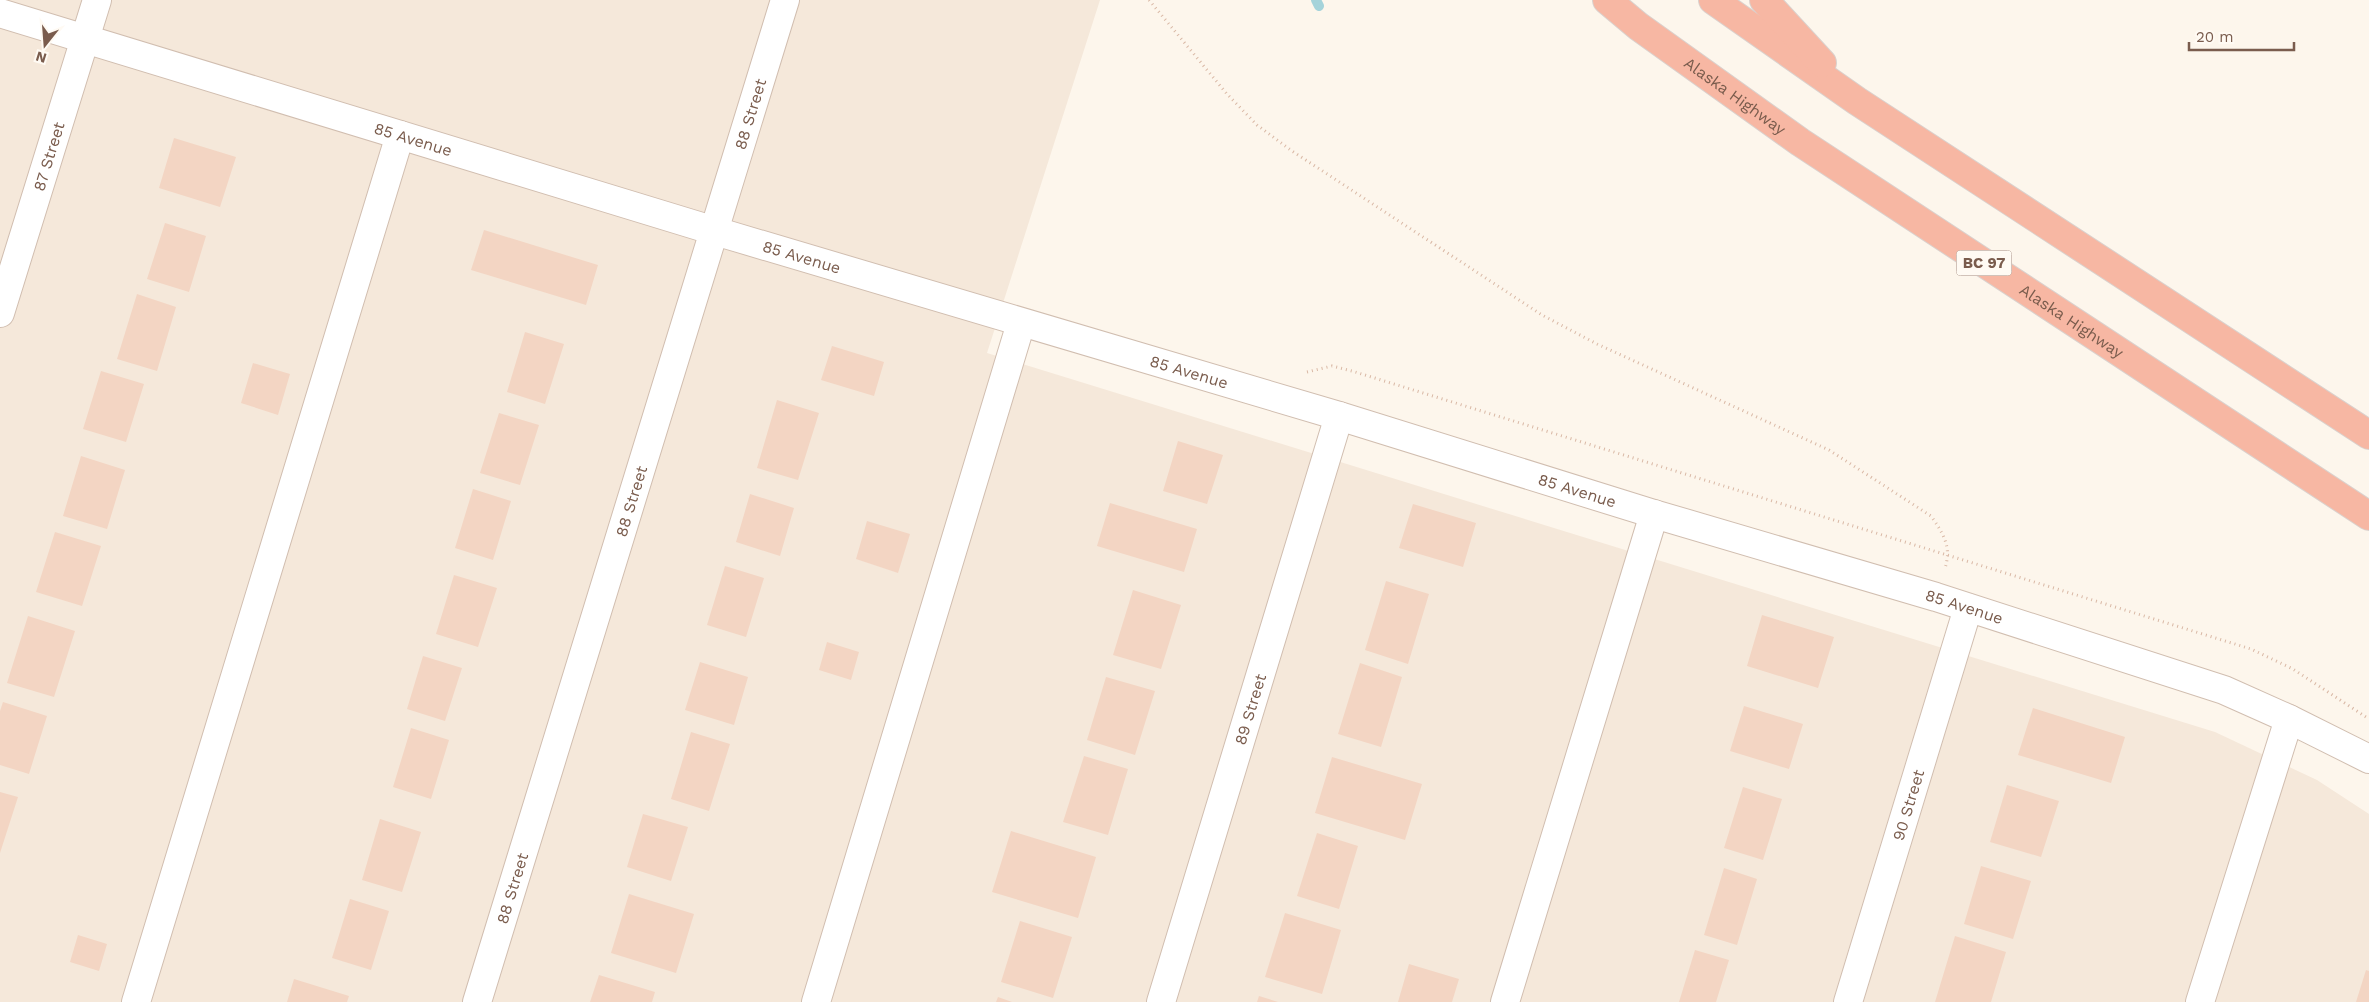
<svg xmlns="http://www.w3.org/2000/svg" width="2369" height="1002" font-family="'Work Sans',sans-serif">
<rect width="100%" height="100%" fill="#fdf6ec"/>
<path fill="#f5e8da" d="M0 0H1100L987 353 2215 732 2317 780 2369 814V1002H0Z"/>
<g fill="none" stroke-linecap="round" stroke-linejoin="round">
<path stroke="#a5d3da" stroke-width="10" d="M1316 0 1319 6"/>
</g>
<path fill="#f3d5c3" d="M174 138 236 157 220 207 159 188Z
M165 223 206 236 189 292 147 279Z
M484 230 598 265 586 305 471 270Z
M137 294 176 307 157 371 117 359Z
M525 332 564 344 545 404 507 392Z
M832 346 884 362 874 396 821 380Z
M253 363 290 374 278 415 241 403Z
M101 371 144 384 126 442 83 429Z
M777 400 819 413 798 480 757 468Z
M499 413 539 425 520 485 480 473Z
M1178 441 1223 455 1207 504 1163 491Z
M81 456 125 470 107 529 63 516Z
M473 489 511 501 493 560 455 548Z
M750 494 794 508 780 556 736 542Z
M1110 503 1197 529 1184 572 1097 546Z
M1413 504 1476 523 1463 567 1399 548Z
M867 521 910 534 898 573 856 559Z
M55 532 101 546 82 606 36 592Z
M725 566 764 578 746 637 707 625Z
M454 575 497 588 478 647 436 634Z
M1386 581 1429 594 1408 664 1365 650Z
M1133 590 1181 605 1161 669 1113 655Z
M1762 615 1834 637 1818 688 1747 666Z
M28 616 75 631 54 697 7 683Z
M827 642 859 652 851 680 819 670Z
M423 656 462 668 445 721 407 709Z
M700 662 748 677 734 725 685 710Z
M1360 663 1402 677 1381 747 1338 734Z
M1106 677 1155 691 1135 755 1087 740Z
M3 702 47 716 29 774 0 765V711Z
M1744 706 1803 724 1789 769 1730 751Z
M2033 708 2125 737 2111 783 2018 755Z
M411 728 449 740 431 799 393 787Z
M691 732 730 744 709 811 671 799Z
M1084 756 1128 769 1108 835 1063 822Z
M1332 757 1422 784 1405 840 1315 813Z
M2007 785 2059 801 2041 857 1990 842Z
M1743 787 1782 799 1763 860 1724 848Z
M0 792 18 797 0 853Z
M643 814 688 827 671 881 627 867Z
M380 819 421 832 402 892 362 880Z
M1011 831 1096 857 1078 918 992 892Z
M1317 833 1358 846 1339 909 1297 896Z
M1981 866 2031 881 2013 939 1964 924Z
M1724 868 1757 879 1737 945 1704 935Z
M629 894 694 914 676 973 611 953Z
M350 899 389 911 371 970 332 958Z
M1285 913 1341 930 1322 994 1265 977Z
M1020 921 1072 937 1053 998 1001 982Z
M78 935 107 944 99 971 70 962Z
M1955 936 2006 952 1991 1002H1935Z
M1695 950 1729 960 1716 1002H1679Z
M1409 964 1459 979 1452 1002H1398Z
M2366 970 2369 971V1002H2356Z
M599 975 655 992 652 1002H590Z
M294 979 349 996 347 1002H287Z
M1259 996 1278 1002H1257Z
M998 997 1012 1002H996Z"/>
<g fill="none" stroke-linecap="round" stroke-linejoin="round">
<defs>
<g id="minor">
<path id="s1" d="M0 13 715 231 1339 416 1654 514 1936 597 2224 690 2289 719 2369 759"/>
<path id="s2" d="M0 313 97 0"/>
<path d="M136 1002 400 135"/>
<path id="s3" d="M477 1002 785 0"/>
<path d="M816 1002 1021 323"/>
<path id="s4" d="M1161 1002 1339 416"/>
<path d="M1505 1002 1654 514"/>
<path id="s5" d="M1848 1002 1968 608"/>
<path d="M2200 1002 2289 719"/>
</g>
<g id="highway">
<path id="s6" d="M1607 0 1638 26 1800 142 2369 516"/>
<path d="M1713 0 1857 101 2369 435"/>
<path d="M1764 0 1822 63"/>
</g>
</defs>
<use href="#minor" stroke="#d1beb0" stroke-width="30"/>
<use href="#highway" stroke="#dad1cd" stroke-width="30"/>
<path stroke="#d9b8a5" stroke-width="3" stroke-dasharray="1 4" stroke-linecap="butt" d="M1149 0 1227 94 1257 125 1292 151 1542 315 1597 344 1829 450 1931 516C1943 533 1952 547 1945 568
M1307 372 1332 366 1352 371 2251 649 2293 669 2369 719"/>
<use href="#minor" stroke="#fff" stroke-width="28"/>
<use href="#highway" stroke="#f7b7a3" stroke-width="28"/>
</g>
<g text-anchor="middle" stroke-width="4" stroke-linejoin="round" paint-order="stroke">
<rect fill="#fffaf3" stroke="#a28b7f" stroke-width="1" x="1956.5" y="250.5" width="55" height="25" rx="4"/>
<g font-size="15" font-weight="bold" fill="#7a5c4d">
<text x="1984" y="268">BC 97</text>
</g>
<g font-size="16" fill="#7a5c4d" stroke="#fffaf3">
<text dy="6" stroke="none"><textPath href="#s6" startOffset="160">Alaska Highway</textPath></text>
<text dy="6" stroke="none"><textPath href="#s3" startOffset="929">88 Street</textPath></text>
<text dy="6" stroke="none"><textPath href="#s1" startOffset="432">85 Avenue</textPath></text>
<text dy="6" stroke="none"><textPath href="#s2" startOffset="164">87 Street</textPath></text>
<text dy="6" stroke="none"><textPath href="#s1" startOffset="838">85 Avenue</textPath></text>
<text dy="6" stroke="none"><textPath href="#s6" startOffset="565">Alaska Highway</textPath></text>
<text dy="6" stroke="none"><textPath href="#s1" startOffset="1242">85 Avenue</textPath></text>
<text dy="6" stroke="none"><textPath href="#s1" startOffset="1648">85 Avenue</textPath></text>
<text dy="6" stroke="none"><textPath href="#s3" startOffset="524">88 Street</textPath></text>
<text dy="6" stroke="none"><textPath href="#s1" startOffset="2052">85 Avenue</textPath></text>
<text dy="6" stroke="none"><textPath href="#s4" startOffset="306">89 Street</textPath></text>
<text dy="6" stroke="none"><textPath href="#s5" startOffset="206">90 Street</textPath></text>
<text dy="6" stroke="none"><textPath href="#s3" startOffset="119">88 Street</textPath></text>
</g>
</g>
<g transform="translate(45 45) rotate(197)" stroke="#fffaf3" stroke-width="4" paint-order="stroke">
<path d="M0-4L9 19L0 12L-9 19Z" fill="#7a5c4d"/>
<text y="-8" font-size="14" font-weight="bold" text-anchor="middle" fill="#7a5c4d">N</text>
</g>
<path d="M2189 42v8h105v-8" fill="none" stroke="#7a5c4d" stroke-width="2.5"/>
<text x="2196" y="42" font-size="15" fill="#7a5c4d" stroke="#fffaf3" stroke-width="4" paint-order="stroke">20 m</text>
</svg>
